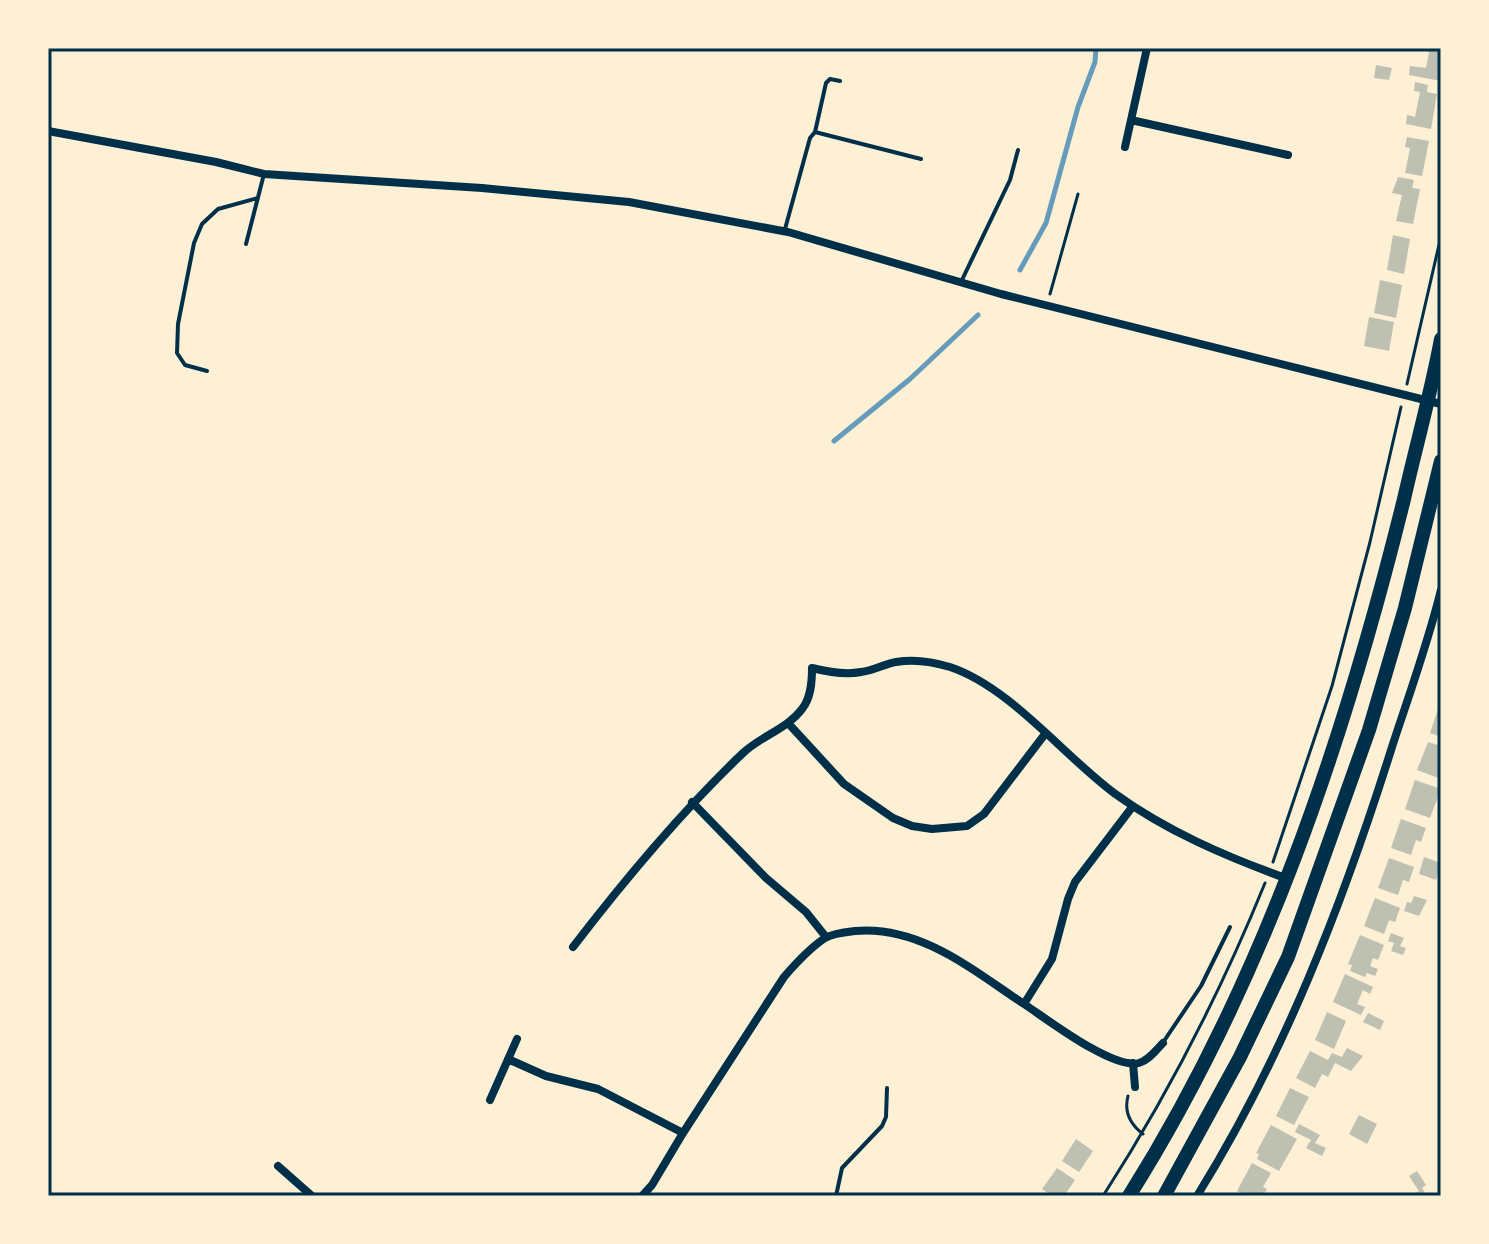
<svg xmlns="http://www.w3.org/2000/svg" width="1489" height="1244" font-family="'DM Sans',sans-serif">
<rect width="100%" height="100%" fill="#fdf0d5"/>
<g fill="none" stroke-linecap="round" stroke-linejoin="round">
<path stroke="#669bbc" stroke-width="5" d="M1020 270 1046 223 1078 107 1095 62 1096 48
M834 441 910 379 978 315"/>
</g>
<path fill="#bec0b2" d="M1418 48H1441V81L1409 75 1410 66 1426 68 1429 52Z
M1376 65 1392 68 1389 80 1374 78Z
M1415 82 1428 85 1427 92 1437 94 1431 129 1406 124 1407 115 1415 117 1420 92 1414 91Z
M1407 137 1429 141 1422 176 1405 173 1410 148 1405 147Z
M1398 177 1414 180 1412 188 1420 189 1413 224 1396 221 1402 195 1392 193Z
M1393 235 1410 239 1404 274 1387 270Z
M1380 280 1402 285 1396 318 1374 313Z
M1369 317 1394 322 1389 351 1364 346Z
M1440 703H1441V737L1430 733Z
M1428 742 1441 746V779L1417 770Z
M1415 780 1441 789 1430 818 1405 809Z
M1401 819 1426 828 1421 842 1416 840 1411 855 1391 848Z
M1424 857 1441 863 1436 880 1419 874Z
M1389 858 1414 867 1409 882 1403 880 1398 895 1378 888Z
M1414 896 1427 900 1419 916 1404 911 1407 902 1411 903Z
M1375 898 1400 908 1395 922 1389 920 1384 934 1364 926Z
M1391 933 1404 938 1400 946 1406 948 1403 955 1391 951 1394 943 1388 941Z
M1360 935 1384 945 1378 960 1373 958 1370 966 1378 969 1375 976 1367 973 1365 977 1350 971 1352 965 1348 964Z
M1345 974 1373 987 1370 994 1363 990 1357 1004 1365 1007 1361 1015 1333 1002Z
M1327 1012 1346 1021 1334 1049 1315 1040Z
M1368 1013 1384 1021 1380 1030 1363 1022Z
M1347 1048 1363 1056 1351 1071 1335 1063 1328 1077 1322 1074 1315 1088 1296 1078 1310 1051 1328 1060 1332 1053 1342 1057Z
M1290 1088 1309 1097 1294 1125 1276 1116Z
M1359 1115 1377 1124 1367 1144 1349 1134Z
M1299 1124 1320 1135 1315 1143 1326 1148 1322 1156 1306 1148 1311 1140 1295 1132Z
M1271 1125 1297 1139 1279 1171 1257 1159 1259 1154 1256 1153Z
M1076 1139 1093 1151 1079 1172 1062 1161Z
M1252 1163 1271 1173 1263 1187 1267 1189 1263 1196H1246L1237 1191Z
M1057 1168 1075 1180 1064 1196H1052L1042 1189Z
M1417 1171 1426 1185 1422 1188 1427 1196H1411L1419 1191 1409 1176Z"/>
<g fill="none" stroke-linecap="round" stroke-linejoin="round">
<path stroke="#003049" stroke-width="3" d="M1050 294 1078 194
M1407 384 1441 236
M1273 862 1332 686 1370 542 1401 407
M1128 1096C1124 1111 1130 1124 1143 1134
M1103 1196C1168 1095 1220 994 1265 883"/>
<path stroke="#003049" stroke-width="4" d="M815 132 826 83 830 79 840 81
M785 229 810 138 815 132 921 159
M246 244 264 174
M961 282 1010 180 1018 150
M207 371 185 365 177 353 178 324 194 243 202 224 218 209 258 198
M1164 1041 1201 986 1230 927
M836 1196 842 1168 882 1126 886 1117 887 1088"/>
<path stroke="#003049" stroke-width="8" d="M1131 120 1288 155
M48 131 216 162 264 174 482 188 629 202 788 232 1001 294 1441 404
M1125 147 1147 48
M788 723 844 784 893 818 912 826 932 829 967 826 984 814 1045 734
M692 802 766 878 806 912 826 937
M573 947C626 878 680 813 743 753 761 736 787 729 802 709 811 698 812 682 812 668 828 672 845 675 861 672 873 671 884 664 896 662 913 659 934 662 950 667 1010 687 1063 755 1114 793 1166 831 1227 857 1288 879
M1024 1004C1047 1019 1113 1070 1139 1063 1149 1060 1156 1050 1163 1043
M508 1059 546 1076 598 1089 683 1133
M1133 1063 1135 1087
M490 1100 517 1039
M278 1166 312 1196
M642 1196 652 1185 683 1133 784 977C796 963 810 948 825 938 834 933 846 932 855 931 920 925 974 971 1024 1004L1052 959 1068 899 1075 882 1133 806
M1197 1196C1284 1056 1343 903 1392 747 1409 695 1428 643 1441 590"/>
<path stroke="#003049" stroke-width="14" d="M1129 1196C1263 983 1344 742 1404 499 1416 446 1431 393 1441 339
M1164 1196 1240 1057 1288 957 1369 730 1405 608 1441 461"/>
</g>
<rect width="1489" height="1244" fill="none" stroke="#fdf0d5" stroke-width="100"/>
<rect x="50" y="50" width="1389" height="1144" fill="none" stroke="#003049" stroke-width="3"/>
</svg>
